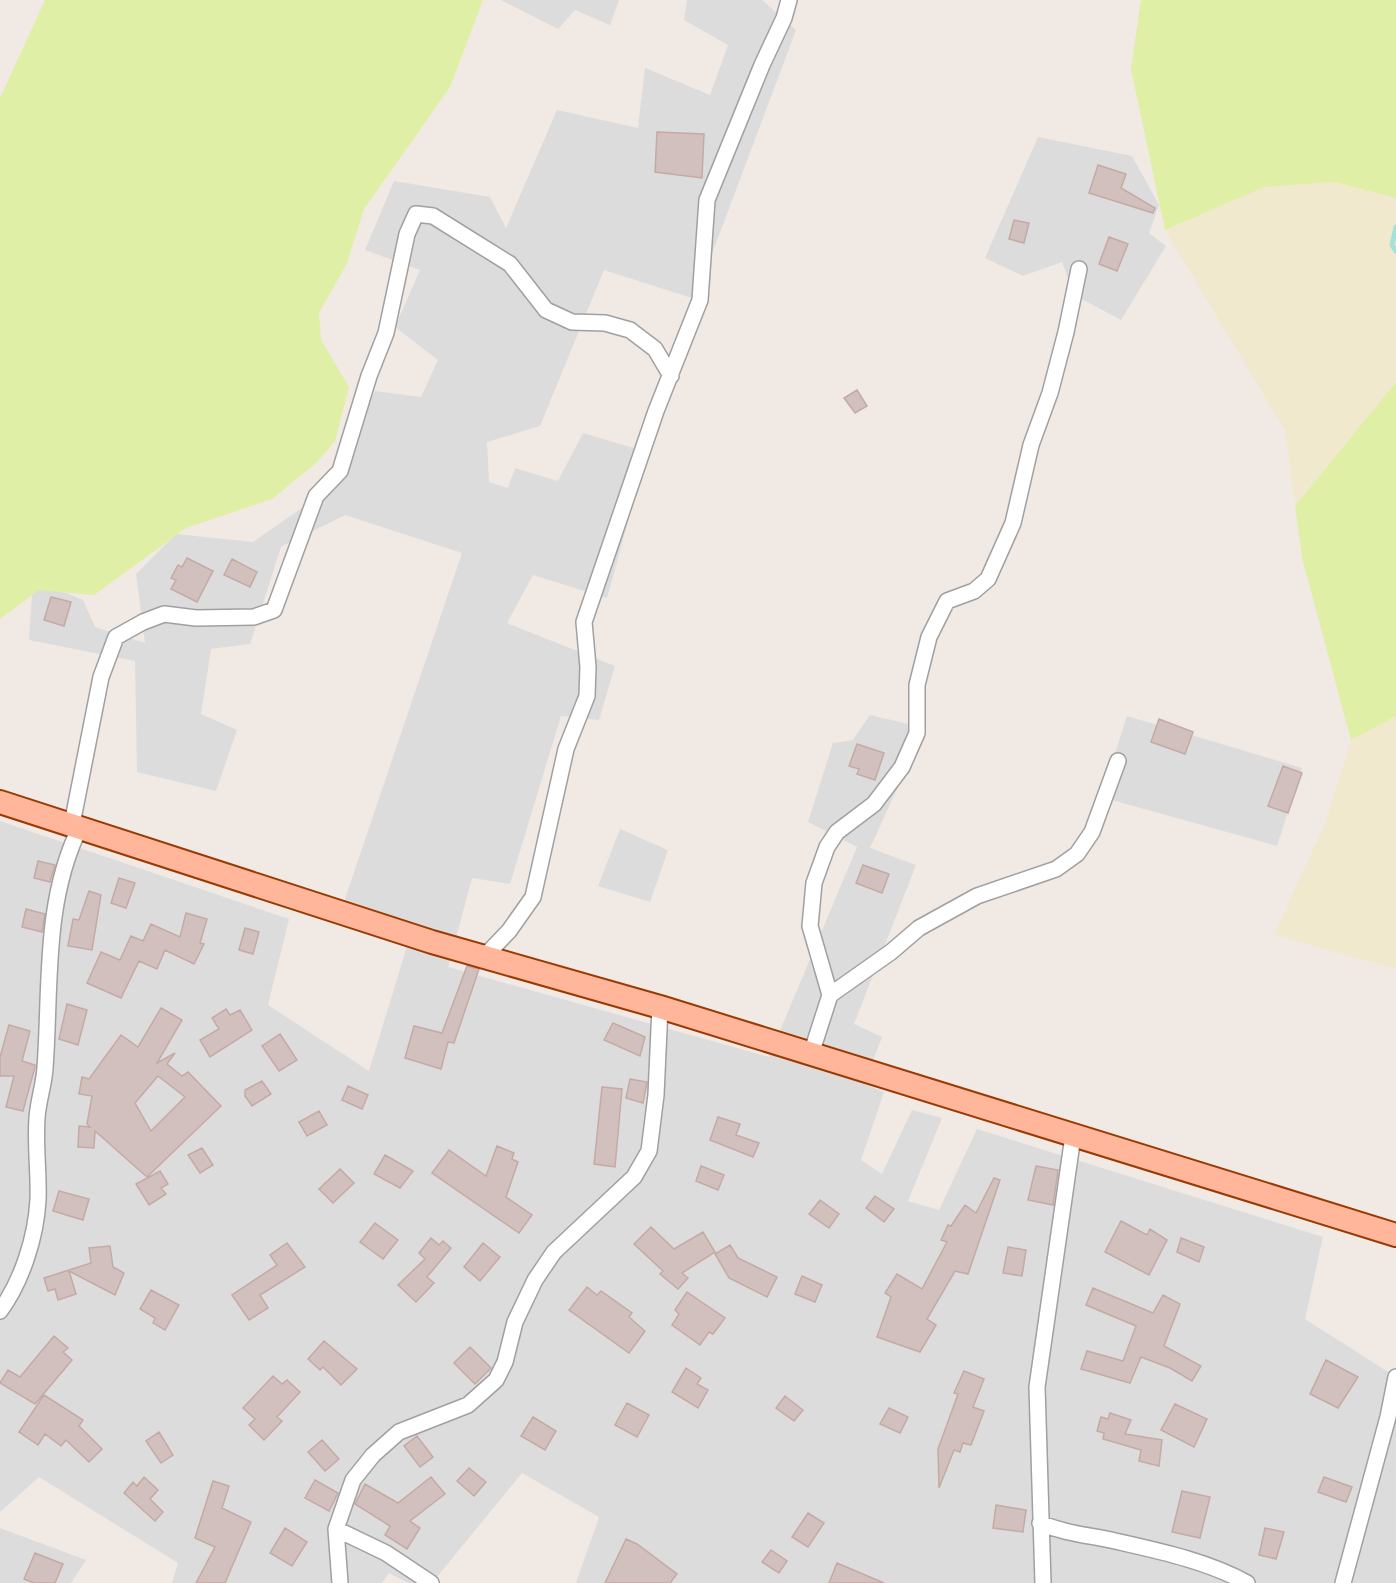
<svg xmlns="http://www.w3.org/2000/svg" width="1396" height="1583" font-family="Overpass,sans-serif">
<rect width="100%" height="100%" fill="#f1e9e4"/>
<path fill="#dddcdc" d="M501 0H619L610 25 575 10 558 29Z
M687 0H762L796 30 695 299 604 270 540 426 487 442 489 482 508 488 515 468 558 481 583 433 647 452 607 598 533 575 507 623 615 666 599 720 561 716 510 884 472 878 448 967 769 1057 857 847 808 822 833 743 853 740 870 715 925 728 870 848 916 865 854 1024 882 1037 864 1084 884 1092 861 1160 882 1174 912 1110 942 1118 908 1201 939 1210 977 1129 1323 1237 1305 1319 1396 1377V1583H576L599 1517 522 1473 432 1583H408L389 1573 382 1583H172L178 1563 39 1477 0 1512V821L289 919 268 1005 369 1071 414 923 344 902 462 553 345 515 281 547 250 644 211 649 201 714 237 730 216 791 137 772 135 661 29 640 33 579 83 600 95 627 145 643 136 574 176 534 253 542 332 487 375 391 421 397 438 360 395 327 420 270 365 250 394 181 490 197 506 228 557 110 638 128 645 68 710 95 728 45 684 20Z
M1038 137 1132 156 1159 205 1149 233 1166 246 1121 320 1074 295 1062 262 1023 276 985 258Z
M1127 716 1302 768 1277 846 1101 797Z
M620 829 668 850 650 902 598 886Z
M0 1528 86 1560 71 1583H0Z"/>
<path fill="#f1e9ce" d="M1334 182 1396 198V382L1295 506 1285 430 1165 230 1264 187Z
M1396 716V969L1274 935 1326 821 1351 740Z"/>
<path fill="#e0efa6" d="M45 0H483L450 87 364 209 347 263 319 313 321 340 349 387 335 441 316 463 272 499 186 528 94 595 39 590 0 619V98Z
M1141 0H1396V198L1334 182 1264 187 1165 230 1131 69Z
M1396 382V716L1351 740 1302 558 1295 506Z"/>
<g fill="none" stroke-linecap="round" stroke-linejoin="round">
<path stroke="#a1e2dd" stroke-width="5" d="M1396 227 1392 245 1396 251"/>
</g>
<path fill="#d1c0bd" stroke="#c4aaa5" stroke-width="1.5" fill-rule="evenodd" d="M657 132 704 134 702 178 655 172Z
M1098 165 1126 174 1121 188 1155 208 1153 213 1089 193Z
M1014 220 1029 223 1024 243 1009 239Z
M1109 237 1128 244 1117 271 1099 264Z
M857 390 867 406 855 413 844 398Z
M187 558 213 571 197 602 171 589 176 580 171 578 178 565 182 567Z
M232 559 257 572 250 587 224 575Z
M51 597 71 602 64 626 44 620Z
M1159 719 1193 732 1185 754 1151 742Z
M857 744 884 753 875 780 857 774 859 769 849 766Z
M1283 766 1302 773 1288 813 1268 806Z
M38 861 55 865 50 882 34 878Z
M863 865 889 874 882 893 856 883Z
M119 878 135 883 126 908 111 903Z
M89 891 101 895 92 950 68 946 73 919 79 920Z
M26 909 45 914 42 932 22 927Z
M186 913 207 919 200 943 204 944 194 964 165 950 157 969 139 961 121 998 87 983 101 952 120 960 131 936 143 941 151 924 180 937Z
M245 928 259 932 253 954 239 950Z
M467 966 479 969 454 1043 448 1042 441 1069 405 1058 414 1026 442 1033Z
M67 1004 87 1010 78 1045 59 1039Z
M161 1008 182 1020 157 1063 175 1053 167 1064 182 1076 188 1072 221 1106 147 1177 95 1131 94 1148 78 1147 79 1126 90 1127 87 1124 92 1096 79 1094 82 1077 89 1079 121 1035 138 1047ZM158 1076 185 1097 151 1131 135 1103Z
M226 1009 230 1015 240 1010 252 1030 210 1057 200 1040 219 1029 212 1018Z
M613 1023 645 1037 640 1056 604 1040Z
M9 1025 30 1031 22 1061 35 1065V1067L23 1111 6 1107 14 1076H0V1057Z
M280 1034 297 1060 279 1071 262 1046Z
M630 1079 647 1082 643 1103 626 1098Z
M262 1081 271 1094 252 1106 245 1096V1090Z
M348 1086 368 1095 362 1109 342 1100Z
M602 1087 622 1089 615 1167 594 1164Z
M319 1111 327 1125 307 1136 299 1122Z
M718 1117 740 1124 736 1135 759 1143 753 1157 710 1140Z
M497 1146 514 1153 512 1159 518 1162 506 1197 532 1215 519 1233 432 1173 449 1150 486 1176Z
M202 1148 213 1165 200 1173 188 1155Z
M385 1155 413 1171 400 1188 374 1174Z
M701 1166 724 1175 718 1190 696 1181Z
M1036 1166 1058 1170 1053 1205 1028 1200Z
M340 1169 354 1183 333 1203 319 1189Z
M160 1171 168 1184 161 1188 166 1194 149 1205 136 1184Z
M994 1178 1000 1180 968 1274 955 1271 927 1319 936 1325 920 1352 877 1337 891 1297 885 1293 897 1274 922 1289 947 1242 941 1240 948 1225 951 1226 965 1205 976 1213Z
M59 1191 89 1199 83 1220 53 1211Z
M875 1196 894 1209 884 1222 866 1208Z
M820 1200 839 1214 829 1228 809 1214Z
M1121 1221 1147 1235 1150 1229 1167 1240 1149 1275 1105 1252Z
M375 1223 398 1240 383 1259 360 1242Z
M651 1227 674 1249 703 1232 715 1252 682 1273 688 1278 678 1289 660 1274 663 1271 634 1244Z
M431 1238 439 1245 443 1241 451 1248 427 1277 434 1283 416 1302 398 1285 425 1259 419 1253Z
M1181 1238 1204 1247 1199 1262 1177 1252Z
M287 1243 305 1267 260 1295 268 1308 249 1320 232 1295 277 1265 270 1255Z
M483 1243 500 1257 480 1281 464 1267Z
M730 1245 738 1258 777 1277 767 1297 729 1278 715 1254Z
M110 1246 113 1267 124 1273 115 1295 69 1271 76 1294 58 1300 55 1289 48 1291 44 1278 91 1263 89 1248Z
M1008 1247 1026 1250 1022 1276 1003 1273Z
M802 1276 822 1285 815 1302 795 1294Z
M587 1287 597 1295 601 1291 632 1313 629 1317 645 1331 629 1353 569 1310Z
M1093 1288 1153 1313 1163 1295 1180 1304 1164 1346 1201 1366 1192 1381 1170 1368 1141 1357 1130 1383 1081 1369 1087 1351 1123 1361 1136 1326 1086 1305Z
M151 1290 179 1305 165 1330 153 1323 155 1318 140 1309Z
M687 1292 725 1318 713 1334 709 1332 700 1345 672 1325 679 1314 675 1310Z
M54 1336 68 1348 63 1352 72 1360 35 1404 0 1383 8 1370 20 1377Z
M324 1341 357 1369 341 1385 323 1367 320 1370 308 1359Z
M470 1347 491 1368 475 1384 454 1363Z
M1326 1360 1358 1377 1338 1408 1310 1394Z
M686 1368 701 1378 697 1384 708 1390 698 1408 672 1392Z
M964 1371 984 1379 973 1407 984 1411 971 1445 963 1443 960 1452 954 1450 939 1488 938 1449 958 1394 954 1393Z
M273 1376 282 1384 287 1380 300 1392 277 1417 282 1421 264 1440 249 1425 255 1419 243 1408Z
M44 1395 83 1420 79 1426 102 1449 89 1462 66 1440 61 1446 45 1434 38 1445 19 1432Z
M785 1396 803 1410 794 1421 776 1408Z
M627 1403 649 1415 637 1437 615 1425Z
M1175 1404 1207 1419 1194 1447 1161 1430Z
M889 1408 908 1417 900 1433 880 1424Z
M1110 1413 1131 1420 1125 1434 1162 1440 1159 1466 1139 1461 1141 1450 1103 1439 1104 1433 1097 1431 1101 1417 1108 1419Z
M533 1417 556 1431 545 1450 521 1436Z
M159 1432 173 1455 161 1463 146 1441Z
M417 1436 433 1457 420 1467 404 1446Z
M322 1440 339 1459 325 1471 308 1452Z
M469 1468 486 1482 474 1496 457 1481Z
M144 1477 158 1490 150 1499 163 1512 155 1521 124 1493 133 1482 137 1486Z
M431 1477 445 1494 410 1521 420 1528 407 1549 385 1535 390 1526 355 1504 365 1484 398 1503Z
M1324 1477 1352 1487 1346 1502 1318 1492Z
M315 1480 338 1493 329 1511 305 1498Z
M213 1481 229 1486 222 1508 251 1522 225 1583H196L215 1547 195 1538Z
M1182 1491 1210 1497 1200 1538 1172 1532Z
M996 1505 1026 1510 1023 1532 993 1528Z
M808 1513 824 1523 808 1547 792 1537Z
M285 1528 307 1542 292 1566 270 1553Z
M1265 1528 1284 1532 1276 1559 1259 1555Z
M626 1539 637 1544 677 1574 670 1583H605Z
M771 1550 787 1561 779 1573 762 1562Z
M35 1553 63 1564 55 1583H34L24 1579Z
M837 1563 884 1583H829Z"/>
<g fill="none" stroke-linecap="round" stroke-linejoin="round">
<defs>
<path id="minor" d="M72 824 101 677 116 637 143 622 164 614 196 618 254 617 274 610 316 496 340 471 369 376 386 333 407 234 416 214 433 216 510 264 546 310 572 322 605 323 630 330 655 349 671 376
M484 957 509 931 533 897 566 749 587 696 588 667 584 622 656 411 700 300 707 200 762 65 784 18 789 0
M830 995 810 926 814 883 827 847 837 832 874 804 902 767 917 733V685L929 637 947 601 974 591 988 579 1013 523 1031 445 1050 393 1066 332 1079 269
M811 1054 830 995 891 952 919 928 977 896 1056 869 1077 854 1092 832 1118 761
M0 1311C22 1281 36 1237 38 1200 39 1173 35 1145 37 1118 38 1101 44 1085 45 1068 51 987 43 902 80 827
M1040 1523C1067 1534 1088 1535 1115 1541 1159 1551 1207 1561 1247 1583
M336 1529 340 1583
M431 1583 386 1553 336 1529 353 1480 373 1455 399 1432 468 1405 496 1380 505 1362 515 1322 535 1280 554 1252 634 1177 649 1151 656 1095 660 1007
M1043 1583 1037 1387 1073 1136
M1343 1583 1388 1417 1396 1377"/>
<path id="primary" d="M0 802 432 942 660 1007 1396 1235"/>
</defs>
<use href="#minor" stroke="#a0a0a0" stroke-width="18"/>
<use href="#primary" stroke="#9a3900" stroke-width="26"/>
<use href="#minor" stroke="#fff" stroke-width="15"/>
<use href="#primary" stroke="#ffb69b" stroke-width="22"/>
</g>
</svg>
